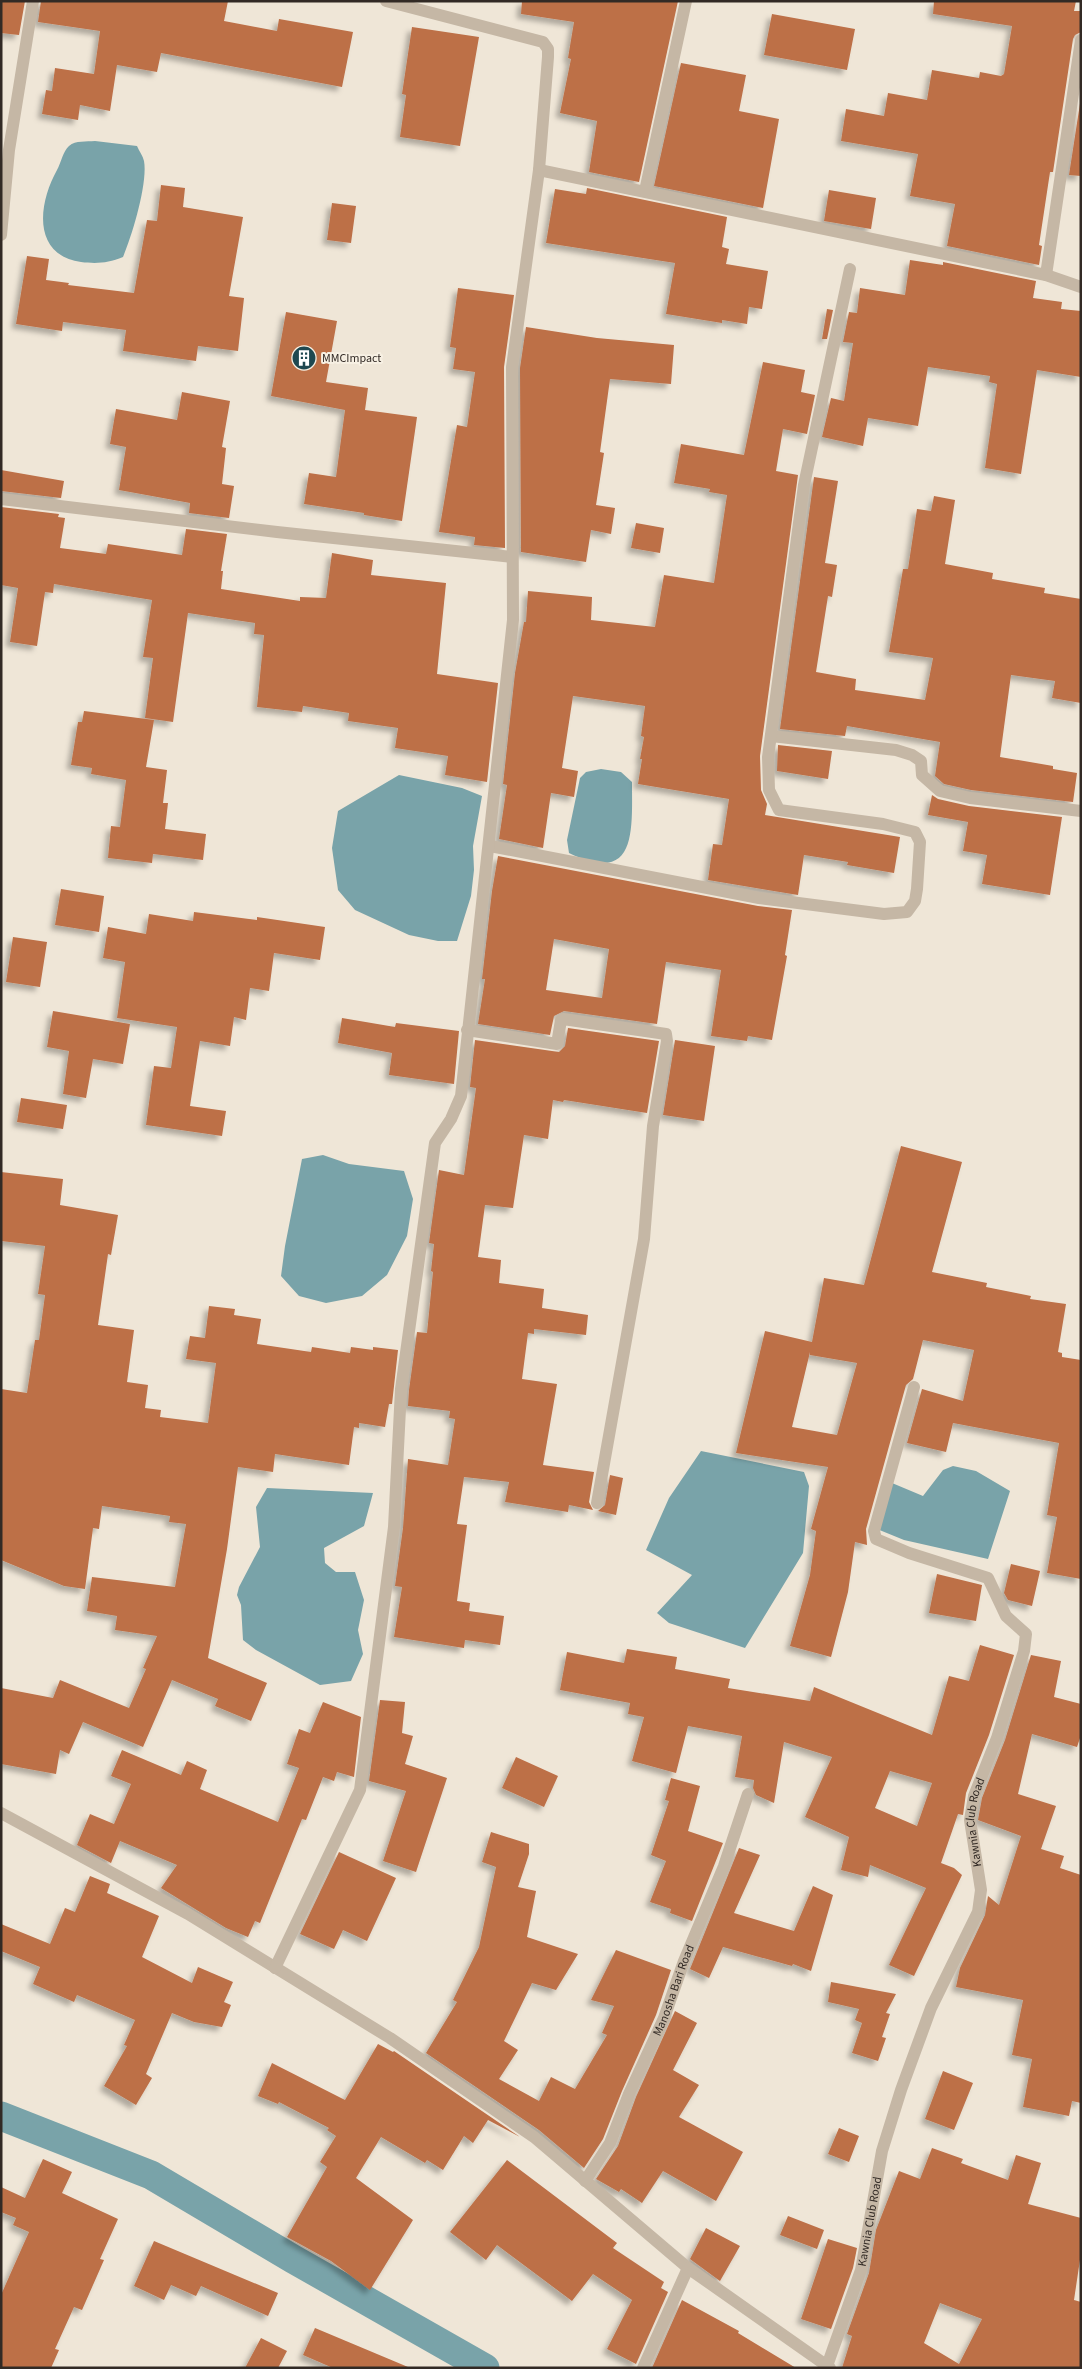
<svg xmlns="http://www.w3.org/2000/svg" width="1082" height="2369" font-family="'Source Sans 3',sans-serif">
<defs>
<filter id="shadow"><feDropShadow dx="-4.5" dy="4.5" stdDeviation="2.5" flood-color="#0004"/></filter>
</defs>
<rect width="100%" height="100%" fill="#efe6d7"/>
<path fill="#79a3a9" d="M95 141 137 146C139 151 143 156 144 161 148 183 132 236 123 257 108 263 97 264 81 262 32 255 38 204 57 170 61 163 63 151 69 146 76 140 86 142 95 141Z
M601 769 621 772 632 782C632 831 637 886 569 853L567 840 580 778 586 772Z
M399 775 462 788 482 796 473 846 474 870 471 896 457 941H438L409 935 355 910 338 890 332 848 338 811Z
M323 1155 349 1164 404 1171 413 1199 407 1236 387 1275 362 1296 326 1303 299 1296 281 1276 285 1246 302 1159Z
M701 1451 804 1472 809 1486 803 1553 745 1648 669 1623 657 1613 692 1575 646 1550 669 1498Z
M953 1466 976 1471 1010 1491 988 1559 904 1540 877 1529 892 1483 923 1496 943 1470Z
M267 1488 373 1493 364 1526 324 1548 325 1563 336 1572H355L364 1600 358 1630 363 1654 351 1681 320 1685 256 1650 243 1640 241 1605 237 1595 239 1587 260 1547 256 1507Z"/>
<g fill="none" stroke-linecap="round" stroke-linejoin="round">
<path stroke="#79a3a9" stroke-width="29" d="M1 2116 151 2175 293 2259 485 2368"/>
</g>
<path fill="#bd6f47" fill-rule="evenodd" filter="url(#shadow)" d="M1 1H25L19 35 1 33Z
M41 1H228L224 21 277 31 279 19 353 32 342 87 161 53 157 72 117 65 110 111 80 105 78 120 42 114 46 90 52 91 55 68 94 74 100 31 38 22Z
M522 1H678L639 182 589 172 597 121 560 113 571 59 568 58 574 22 521 14Z
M934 1H1076L1074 11H1081V32L1075 35 1073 39 1053 172H1050L1039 245 1042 246 1039 265 947 246 955 204 910 196 918 154 841 141 846 109 884 116 888 93 927 100 932 70 979 78 980 72 1001 76 1004 74 1012 26 933 14Z
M772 14 855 29 847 70 764 55Z
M412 27 479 37 460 146 400 137 406 95 402 94Z
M681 63 746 75 739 111 779 119 763 208 654 186Z
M1081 97V176L1069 175Z
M161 185 185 188 183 207 243 217 229 296 244 298 238 351 198 346 196 361 123 351 126 330 63 322 62 331 16 324 27 256 49 259 46 280 69 283 68 285 134 293 147 220 157 221Z
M587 188 727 217 722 247 729 249 726 264 768 271 762 309 749 307 747 324 722 320V323L666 314 675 263 546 243 555 189 586 194Z
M829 190 876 198 871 229 824 221Z
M332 203 356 206 351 243 327 240Z
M910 260 943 265V262L1036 281 1033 298 1062 302 1061 309 1081 311V377L1037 370 1021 474 985 468 997 384 989 382 990 376 928 367 918 426 868 418 863 446 822 437 831 398 844 401 853 343 843 342 849 312 857 313 860 288 905 295Z
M458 288 514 295 504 367 505 548 474 545 475 537 439 532 457 425 467 427 475 372 453 369 456 348 450 347Z
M827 309 833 310 827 339H822Z
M286 312 337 321 326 382 368 388 365 410 417 417 402 521 364 515V513L304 504 309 473 336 477 345 410 271 396Z
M526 327 597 338 674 345 671 384 610 379 600 452 604 453 596 505 615 508 611 534 591 530 586 562 521 552 520 368Z
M763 362 805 370 801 392 815 395 807 434 783 429 776 471 798 475 760 756 761 790 767 804 765 815 900 837 894 873 847 865 848 862 804 855 798 895 708 880 713 844 722 845 729 799 638 784 642 759H640L644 737 641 736 645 706 573 696 562 768 578 771 574 797 551 793 543 848 499 839 507 785 503 784 515 673 524 622H526L528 591 592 597 591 620 655 627 664 575 714 583 727 495 709 492 710 489 674 483 681 444 744 455Z
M182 392 230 401 222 447 226 448 222 484 234 486 229 518 189 513 190 503 119 490 126 447 110 444 116 409 177 420Z
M1 470 64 481 61 498 1 491Z
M814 477 838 481 825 563 837 565 832 597 828 596 816 672 856 679 855 690 925 700 933 658 889 652 903 569H908L917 509 931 511 934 496 955 500 945 564 993 573 992 579 1045 588 1044 593 1081 599V703L1052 698 1055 681 1011 675 1000 757 1053 766V769L1077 773 1073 802 971 790 944 784 935 776 940 742 847 726 845 736 780 729Z
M1 507 59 514 58 517 65 518 60 548 106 554 108 544 182 555 186 529 227 534 221 571H223L221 589 300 601V597L326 598 332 553 373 560 371 575 446 583 437 674 498 683 487 782 445 775 448 756 395 748 398 728 348 721 349 713 303 706 302 712 257 707 264 635 254 634 255 623 188 613 173 722 145 718 153 658 143 657 152 600 54 584 53 593 45 592 37 646 10 642 18 588 1 585Z
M636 523 664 528 660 553 631 548Z
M84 711 154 720 146 767 167 770 163 803H168L165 829 206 834 203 860 153 854 152 863 108 858 111 826 120 827 126 780 91 774 92 768 71 765 78 722H82Z
M778 745 832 751 828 779 777 771Z
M932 795 938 799 969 806 1062 817 1050 895 982 884 987 855 963 851 968 822 928 815Z
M498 856 758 906 792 910 785 955 787 956 772 1040 748 1036 747 1041 711 1036 721 970 666 962 657 1024 564 1011 554 1016 550 1035 478 1024 485 979H482L492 891ZM554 939 609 949 602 998 546 990Z
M61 889 104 896 99 932 55 925Z
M194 912 257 920V917L325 927 320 960 274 953 269 991 250 988 246 1020 234 1017 230 1046 200 1041 190 1106 226 1111 222 1136 146 1125 154 1066 171 1068 177 1027 117 1018 125 962 103 958 108 927 146 934 149 914 193 921Z
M13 937 47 942 40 987 6 982Z
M53 1011 130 1024 123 1064 93 1059 86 1098 63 1094 69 1051 47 1047Z
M342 1018 395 1027 396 1023 459 1031 454 1084 389 1075 392 1053 338 1043Z
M568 1028 659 1041 647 1113 564 1100 563 1102 553 1100 548 1139 524 1135 513 1208 485 1205 478 1257 501 1260 499 1283 544 1289 542 1308 588 1315 586 1335 534 1329V1334L528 1333 522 1379 557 1384 543 1465 594 1472 589 1502 593 1510 569 1505 568 1512 505 1502 509 1482 464 1477 457 1524 467 1525 457 1601 470 1603 469 1611 504 1616 500 1645 465 1640 464 1648 394 1637 402 1587 395 1586 403 1528 408 1459 448 1465 455 1419 449 1418 450 1411 408 1406 409 1390 417 1332 427 1333 433 1272 431 1271 434 1244 429 1243 439 1170 464 1175 476 1088 470 1087 475 1040 559 1052 565 1046Z
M675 1040 715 1046 704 1121 663 1115Z
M21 1098 67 1105 63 1129 17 1122Z
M901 1146 962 1162 932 1272 987 1283 986 1287 1031 1296 1030 1299 1066 1304 1058 1352 1062 1353V1357L1081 1360V1579L1047 1573 1057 1517 1047 1515 1059 1443 953 1423 946 1452 907 1443 922 1389 963 1401 974 1350 923 1340 913 1379 906 1385 866 1529 867 1545 855 1542 848 1592 831 1657 790 1646 810 1575 816 1531 811 1529 828 1467 736 1453 765 1331 812 1342 824 1278 864 1285ZM810 1352V1355L857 1363 837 1435 792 1427Z
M1 1172 63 1179 60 1205 118 1215 111 1255 108 1254 98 1325 134 1330 127 1382 148 1385 145 1408 161 1410 160 1417 208 1423 216 1363 186 1359 190 1336 205 1338 209 1306 235 1309 234 1315 261 1319 257 1344 311 1352 312 1347 350 1353 351 1347 373 1350V1347L398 1350 392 1404H389L385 1427 359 1423V1428L354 1427 349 1465 275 1454 273 1472 238 1467 227 1549 208 1658 267 1683 251 1721 215 1706 218 1699 172 1680 143 1747 83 1722 69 1754 60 1750 56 1774 1 1764V1688L53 1698 60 1680 129 1708 146 1669 143 1668 157 1636 115 1630 117 1616 87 1611 92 1577 175 1587 186 1524 169 1522 170 1516 102 1506 99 1529 93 1528 85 1589 64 1586 1 1560V1389L27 1393 35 1340H39L45 1295 38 1294 45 1246 1 1241Z
M610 1475 623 1478 616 1515 598 1511 605 1505Z
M1011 1564 1040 1571 1032 1606 1008 1600 1004 1593Z
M937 1574 982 1585 976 1621 929 1613Z
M980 1645 1014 1655 989 1735 966 1793 963 1815 958 1814 941 1863 954 1868 962 1875 914 1976 889 1965 926 1888 870 1865 868 1877 841 1870 849 1837 805 1817 832 1757 784 1742 774 1803 756 1795 753 1788 754 1780 735 1777 742 1736 688 1726 676 1773 632 1761 644 1717 628 1714 630 1703 560 1690 567 1652 624 1663 627 1649 677 1657 675 1669 730 1679 728 1688 810 1701 814 1687 932 1735 949 1676 969 1681ZM890 1771 932 1783 917 1826 875 1808Z
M1031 1655 1061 1661 1054 1697 1081 1704V1735L1077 1747 1032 1734 1018 1794 1056 1806 1041 1849 1064 1856 1060 1868 1081 1875V2103L1072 2101 1069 2116 1023 2107 1032 2059 1012 2055 1023 2000 956 1987 960 1968 985 1915 988 1896 999 1905 1021 1836 978 1820 982 1798 1005 1740Z
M380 1700 405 1702 402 1733 413 1736 405 1764 447 1778 416 1872 383 1861 406 1791 369 1781Z
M323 1702 361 1717 354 1777 337 1772 334 1781 323 1777 306 1820 302 1819 260 1923 255 1921 248 1937 226 1928 161 1888 177 1865 120 1841 111 1863 77 1845 90 1814 114 1824 131 1784 111 1776 122 1750 181 1775 187 1761 207 1770 200 1789 278 1822 299 1768 287 1764 299 1729 310 1733Z
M516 1757 558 1776 544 1807 502 1788Z
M671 1778 700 1786 688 1831 723 1843 692 1921 670 1913 671 1909 650 1902 666 1861 651 1855 669 1801 665 1800Z
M491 1832 529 1844V1854L518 1887 536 1891 527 1937 578 1954 556 1990 532 1983 504 2041 518 2050 499 2079 539 2101 551 2077 575 2089 607 2035 602 2033 614 2006 591 2000 616 1950 671 1970 656 2015 622 2091 603 2139 584 2168 539 2130 426 2053 457 2002 453 2000 479 1947 496 1867 482 1862Z
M739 1848 760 1855 734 1913 794 1931 813 1886 833 1895 811 1971 793 1964 792 1966 723 1947 709 1978 690 1969Z
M339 1852 396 1878 367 1941 343 1930 334 1949 300 1934Z
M90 1876 110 1884 107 1893 159 1916 142 1957 192 1983 198 1967 233 1982 224 2002 231 2005 222 2027 194 2022 172 2013 146 2074 152 2078 136 2105 104 2086 127 2046 124 2045 135 2020 77 1995 74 2002 33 1984 40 1967 1 1951V1924L50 1944 65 1908 75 1912Z
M831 1982 896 1994 886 2013 890 2014 882 2037 886 2038 878 2061 852 2053 862 2023 855 2020 859 2009 828 2002Z
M675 2011 697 2023 673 2070 699 2085 679 2117 743 2152 716 2201 663 2171 642 2203 621 2189 619 2192 596 2179 618 2146 636 2097Z
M378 2044 393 2052 394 2051 520 2137 488 2120 473 2143 464 2136 443 2170 427 2160 425 2163 381 2137 356 2178 413 2220 370 2290 331 2261 287 2237 327 2167 320 2162 336 2136 327 2130 329 2128 279 2102 278 2104 258 2096 272 2063 345 2100Z
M943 2071 973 2083 954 2130 925 2119Z
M839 2128 859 2136 849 2162 828 2154Z
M932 2148 963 2159 961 2163 1008 2180 1016 2155 1041 2163 1028 2204 1081 2218V2253L1074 2300 1081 2302V2368H842L852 2336 847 2334 869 2273 876 2230 899 2171 920 2179ZM940 2303 982 2319 959 2364 924 2343Z
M43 2159 72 2172 62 2193 118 2219 100 2259 104 2260 82 2310 74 2307 55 2349 59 2350 51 2368H1V2295L29 2232 13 2225 16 2218 1 2212V2187L25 2198Z
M507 2160 617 2243 613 2248 664 2282 661 2288 668 2292 636 2364 607 2349 632 2300 593 2274 572 2301 497 2245 486 2260 450 2232Z
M788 2216 824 2230 817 2249 780 2235Z
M706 2228 740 2246 720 2281 690 2259Z
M828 2239 857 2248 853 2268 831 2329 801 2319Z
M154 2241 278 2293 268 2316 201 2286 196 2296 171 2285 164 2300 134 2286Z
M682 2300 739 2331 738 2333 796 2368H652Z
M315 2328 408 2367V2368H333L303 2355Z
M261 2338 287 2351 278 2368H245Z"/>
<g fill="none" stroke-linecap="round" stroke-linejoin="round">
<g stroke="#c5b7a5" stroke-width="12">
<path d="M539 170 1046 275 1081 287"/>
<path d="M645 191 686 1"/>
<path d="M1 235 9 150 33 1"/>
<path d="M1046 275 1081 40"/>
<path d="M1 499 277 532 512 557"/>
<path d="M771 736 896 750 912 755 921 761 922 775 940 791 970 798 1081 811"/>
<path d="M490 846 759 898 884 914 907 912 915 901 917 889 920 842 915 832 883 824 779 810 769 790 768 757 804 485 850 269"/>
<path d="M467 1030 557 1044 561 1020 563 1019 666 1034 667 1041 653 1126 644 1239 597 1503"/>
<path d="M1 1813 188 1914 390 2038 534 2137 688 2268 830 2368"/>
<path d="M275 1968 360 1790 394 1527 401 1389 435 1143 451 1119 461 1096 513 620 512 367 539 170 548 57V49L543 42 386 1"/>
<path id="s1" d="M585 2181 610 2143 629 2094 664 2018 684 1961 724 1866 748 1794"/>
<path id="s2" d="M827 2366 861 2270 882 2151 901 2090 931 2008 978 1912 981 1890 970 1820 974 1796 997 1738 1024 1651 1026 1634 1006 1616 988 1578 909 1553 876 1539 874 1531 914 1387"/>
<path d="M643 2368 688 2268"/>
</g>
</g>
<defs>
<symbol id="building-disc" viewBox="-11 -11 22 22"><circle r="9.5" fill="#1e4850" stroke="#f7f0e3"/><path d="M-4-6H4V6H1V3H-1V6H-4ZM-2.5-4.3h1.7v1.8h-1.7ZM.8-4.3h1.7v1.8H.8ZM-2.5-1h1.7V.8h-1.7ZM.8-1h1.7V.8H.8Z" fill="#fff"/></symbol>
</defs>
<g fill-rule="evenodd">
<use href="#building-disc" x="290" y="344" width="28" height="28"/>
</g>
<g text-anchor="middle" stroke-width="4" stroke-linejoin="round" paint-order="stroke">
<g font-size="12" fill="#322a25" stroke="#f7f0e3" text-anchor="start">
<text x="322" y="362">MMCImpact</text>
</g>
<g font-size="12" fill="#322a25" stroke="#f7f0e3">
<text dy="4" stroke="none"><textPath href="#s2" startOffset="572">Kawnia Club Road</textPath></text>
<text dy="4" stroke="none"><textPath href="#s1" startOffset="211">Manosha Bari Road</textPath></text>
<text dy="4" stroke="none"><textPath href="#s2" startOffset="151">Kawnia Club Road</textPath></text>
</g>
</g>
<rect width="1082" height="2369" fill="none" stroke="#322a25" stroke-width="5"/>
</svg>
